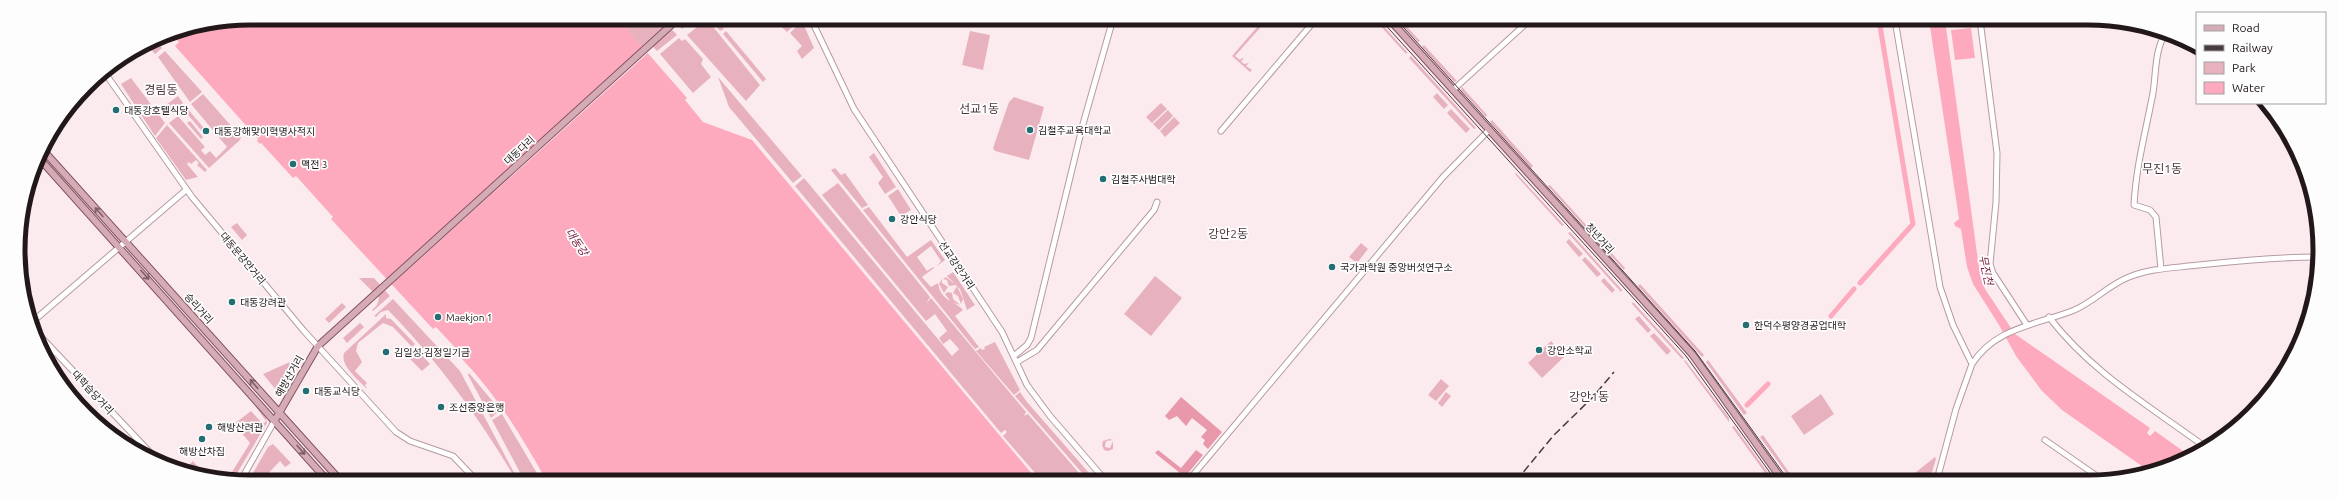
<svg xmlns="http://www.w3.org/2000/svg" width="2338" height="500" font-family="Ubuntu,'Noto Sans KR',sans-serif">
<rect width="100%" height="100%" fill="#fcebee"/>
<path fill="#e7b2be" d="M617 18H673L667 24 677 35 657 51 648 41 641 47Z
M686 18H695L682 29 679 25Z
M704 18H706L760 85 746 101 687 35 701 24 700 22Z
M710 18 721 22 724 29 720 31Z
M773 19H800L787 32Z
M1397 19H1400L1420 41 1418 42Z
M802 21 814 48 802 59 797 51 802 46 790 33Z
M1376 21 1380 22 1407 52 1406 54Z
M1258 26 1260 28 1235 56 1240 60 1242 58 1244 59 1241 61 1244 64 1249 63 1246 66 1252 70 1250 72 1232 56Z
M726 31 766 79 763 82 723 34Z
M970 31 990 35 983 70 962 65Z
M679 38 682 41 685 39 703 59 701 64 711 77 693 93 660 54Z
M155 40 162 48 155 54 147 45Z
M1424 45 1457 81 1454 82 1422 47Z
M165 51 202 92 190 102 158 57Z
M1411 56 1476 128 1474 129 1409 58Z
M718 77 802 176 793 183 729 107Z
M131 78 165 123 155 136 121 84Z
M1462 87 1487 115 1486 117 1461 90Z
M1437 93 1448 105 1444 109 1433 97Z
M203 94 241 137 240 140 209 168 169 123 178 116 205 147 201 150 205 155 210 151 216 158 227 147 191 104Z
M178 96 183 103 172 113 166 105Z
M1014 97 1044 107 1029 160 995 151 993 148 1009 102Z
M1161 103 1167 109 1152 123 1146 117Z
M187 108 208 133 205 135 184 110Z
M1451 109 1470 129 1466 133 1447 113Z
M1168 110 1173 116 1159 130 1153 124Z
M1174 117 1180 123 1165 137 1160 131Z
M1492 120 1533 166 1531 168 1490 122Z
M190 121 203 137 201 139 187 123Z
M167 125 207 170 205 172 197 165 199 163 196 160 191 164 189 162 187 164 198 177 186 180 156 138Z
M874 153 896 187 885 194 878 183 883 177 869 157Z
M835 168 841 175 845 173 868 205 862 208 831 170Z
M1516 173 1564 225 1562 226 1515 174Z
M804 178 952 356 959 349 950 339 943 344 939 338 947 331 935 314 926 321 822 195 838 183 930 297 926 304 931 298 1026 412 1024 416 1028 414 1086 481H1042L1003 436 1007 432 1005 430 1001 433 795 186Z
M1550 185 1625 268 1624 270 1548 186Z
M898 189 911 210 901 216 888 196Z
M869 207 907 257 931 240 945 260 937 266 941 261 931 246 917 257 927 271 933 267 934 268 922 277 931 287 938 283C941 302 956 301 963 310L955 316 979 347 975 349 863 210Z
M237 223 247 235 242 240 231 227Z
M1570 232 1622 290 1621 292 1568 233Z
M1569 239 1583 254 1579 257 1566 242Z
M1361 243 1368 249 1357 263 1349 257Z
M1585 257 1601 274 1597 277 1582 260Z
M953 272 975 305 967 310 960 289 947 276Z
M1155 276 1182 298 1151 336 1124 314Z
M946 277 956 285 949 286 947 280 943 279Z
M359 278H374L390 296 373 311 372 310 377 305 379 298Z
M1604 278 1615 290 1612 293 1601 281Z
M942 279V283L948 287 944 293 939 284Z
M1640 284 1704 355 1702 357 1638 286Z
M957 286 963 299 961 304 958 296 953 293Z
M948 292 952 293 953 299 960 305 951 302 945 294Z
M393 299 460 371 518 480H516C482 421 436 359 388 310L381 312 376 317 374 316Z
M1633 302 1684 358 1682 359 1632 304Z
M342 303 346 307 329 323 325 319Z
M386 314V318L391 319 415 344 412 347 393 327 383 323 358 343 356 351 362 362 355 371 367 383 365 385 367 389C359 380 340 366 344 353Z
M1639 316 1651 330 1648 333 1635 319Z
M360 323 364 327 347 343 343 338Z
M1654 333 1671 351 1667 355 1650 336Z
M1551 341 1565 356 1542 378 1528 363Z
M995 342 1020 390 1014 395 976 351 981 348 982 350 985 349 984 347Z
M418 351 430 364 422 371 410 359Z
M301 357 302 360 281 396 263 374Z
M1685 360 1729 418V422L1684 361Z
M1708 360 1747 413 1744 415 1706 362Z
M469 373 500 410 491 418 468 375Z
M1441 379 1449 386 1436 401 1428 395Z
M1020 392 1027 402 1096 481H1089L1015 396Z
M1446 392 1451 396 1442 407 1438 403Z
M1821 394 1834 414 1804 435 1791 416Z
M251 400 265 416 267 423 233 480H227L250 443 234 424 251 411 263 424 266 421Z
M502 414 541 480H524L492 420Z
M1734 426 1774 481H1771L1732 427Z
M1763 435 1795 481H1792L1760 437Z
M1109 439 1113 440 1106 441 1105 447 1110 448 1113 441V449L1108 451 1104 450 1102 445 1103 441Z
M273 444 291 463 285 467 280 461 262 480H249L268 447Z
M1935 457 1936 459 1932 472 1921 481H1905Z
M193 461 206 476 185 469Z"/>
<path fill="#e998ac" d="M1181 397 1222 432 1208 449 1203 444 1205 440 1201 437 1207 430 1192 418 1186 426 1177 416 1169 420 1165 416Z
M1158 450 1181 468 1196 450 1203 455 1185 477 1155 453Z"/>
<path fill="#feaabe" d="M250 18H617L687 98 685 100 703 122 752 140 1038 481 546 480C521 435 496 394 460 357L462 355 436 327 433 329 331 219 333 217 296 176 293 178 261 143 260 144 257 141 258 139 175 46 179 42 171 34Z
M1929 20H1945L1980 275 1985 289 2015 334 2150 428 2147 433 2150 436 2155 431 2190 456 2177 464 2149 471 2062 410 2042 391 2016 356 1999 325 1973 284 1967 267 1961 229 1955 226 1954 223 1959 219Z
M1971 28 1975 58 1955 60 1951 30Z"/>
<path fill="#fcebee" d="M643 46 649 52 390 286 385 281Z"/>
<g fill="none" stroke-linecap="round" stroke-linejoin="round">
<path stroke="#feaabe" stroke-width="5" d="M1860 283 1913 224 1879 20
M1831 316 1854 289
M1747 405 1768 384"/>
<defs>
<path id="secondary" d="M811 19 854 109 1002 332 1027 385 1050 416 1106 481
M1895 20 1940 287 1953 325 1972 364 1956 409 1938 476 1933 481
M1980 20 1997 153 1996 202 1990 264 1993 273 2027 325
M105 73 192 197 304 331 396 432 410 441 453 456 476 480
M1453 90 1531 19
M1221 131 1316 19
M2161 269 2156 217 2150 210 2134 205C2136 166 2146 130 2153 93 2156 74 2155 51 2164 36
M2049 317C2092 373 2148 405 2204 446
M30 321 43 339 159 462
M31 323 186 190
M1015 355 1027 345 1031 338 1083 124 1113 19
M1017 362 1037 350 1154 210 1157 202
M1972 364C1995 328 2035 325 2072 311 2093 303 2108 285 2129 277 2151 268 2175 268 2198 265 2238 261 2277 257 2316 257
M2045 440 2104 481
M241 480 275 420
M1188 481 1443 177 1489 130"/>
<path id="primary" d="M1389 19 1692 354 1783 481
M43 150 340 480
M38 157 327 480
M275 420 318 346 679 18"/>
</defs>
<use href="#secondary" stroke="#b69ba1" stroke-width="7"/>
<use href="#primary" stroke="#845360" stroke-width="8"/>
<use href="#secondary" stroke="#fff" stroke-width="5"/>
<use href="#primary" stroke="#d5abb6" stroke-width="6"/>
<path stroke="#463b3d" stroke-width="1" d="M1380 19 1686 356 1776 481
M1396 19 1695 351 1789 481"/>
<path stroke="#463b3d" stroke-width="1.5" stroke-dasharray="8 4" stroke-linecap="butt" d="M1516 481 1554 435 1592 398 1614 372"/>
</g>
<defs><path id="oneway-shaft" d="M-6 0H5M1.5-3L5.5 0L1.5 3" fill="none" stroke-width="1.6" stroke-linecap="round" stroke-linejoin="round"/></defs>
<g stroke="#7c6268">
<use href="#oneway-shaft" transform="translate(99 212) rotate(-132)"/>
<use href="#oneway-shaft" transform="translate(145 275) rotate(48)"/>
<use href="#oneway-shaft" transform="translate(254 384) rotate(-131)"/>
<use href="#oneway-shaft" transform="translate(301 450) rotate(49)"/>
</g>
<g fill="#236e72" stroke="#fdfdfd" stroke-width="1.5">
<circle cx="116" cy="110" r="4"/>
<circle cx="1030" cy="130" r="4"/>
<circle cx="206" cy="131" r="4"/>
<circle cx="293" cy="164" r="4"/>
<circle cx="1103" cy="179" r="4"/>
<circle cx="892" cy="219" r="4"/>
<circle cx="1332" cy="267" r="4"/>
<circle cx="232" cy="302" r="4"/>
<circle cx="438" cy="317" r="4"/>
<circle cx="1746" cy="325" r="4"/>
<circle cx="1539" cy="350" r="4"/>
<circle cx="386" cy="352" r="4"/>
<circle cx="306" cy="391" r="4"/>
<circle cx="441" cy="407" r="4"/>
<circle cx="209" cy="427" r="4"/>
<circle cx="202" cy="439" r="4"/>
</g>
<g text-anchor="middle" stroke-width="3.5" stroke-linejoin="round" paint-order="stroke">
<g font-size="10" fill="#22181a" stroke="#fdfdfd" text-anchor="start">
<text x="124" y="114">대동강호텔식당</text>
<text x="1038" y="134">김철주교육대학교</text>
<text x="214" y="135">대동강해맞이혁명사적지</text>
<text x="301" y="168">맥전 3</text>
<text x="1111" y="183">김철주사범대학</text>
<text x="900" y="223">강안식당</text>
<text x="1340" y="271">국가과학원 중앙버섯연구소</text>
<text x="240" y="306">대동강려관</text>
<text x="446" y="321">Maekjon 1</text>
<text x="1754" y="329">한덕수평양경공업대학</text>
<text x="1547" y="354">강안소학교</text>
<text x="394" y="356">김일성·김정일기금</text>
<text x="314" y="395">대동교식당</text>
<text x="449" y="411">조선중앙은행</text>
<text x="217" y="431">해방산려관</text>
<text x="202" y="455" text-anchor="middle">해방산차집</text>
</g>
<g font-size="10" fill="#22181a" stroke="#fdfdfd">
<text transform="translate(519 150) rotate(-42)" y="4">대동다리</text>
<text transform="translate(1600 238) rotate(48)" y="4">청년거리</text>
<text transform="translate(243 258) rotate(50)" y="4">대동문강안거리</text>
<text transform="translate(957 265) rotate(56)" y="4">선교강안거리</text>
<text transform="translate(199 308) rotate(48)" y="4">승리거리</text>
<text transform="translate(289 376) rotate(-60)" y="4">해방산거리</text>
<text transform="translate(93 392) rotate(47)" y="4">대학습당거리</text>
</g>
<g font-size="11" font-style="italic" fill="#75163a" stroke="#fdfdfd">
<text transform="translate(577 242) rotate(55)" y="4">대동강</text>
<text transform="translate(1986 270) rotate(78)" y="4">무진천</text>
</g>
<g font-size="12" fill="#4e383d" stroke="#fdfdfd">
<text x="161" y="94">경림동</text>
<text x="979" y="113">선교1동</text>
<text x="2162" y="173">무진1동</text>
<text x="1228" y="238">강안2동</text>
<text x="1589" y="401">강안1동</text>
</g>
</g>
<path d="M0 0H2338V500H0ZM250 25H2088A225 225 0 0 1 2313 250V250A225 225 0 0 1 2088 475H250A225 225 0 0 1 25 250V250A225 225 0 0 1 250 25Z" fill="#fdfdfd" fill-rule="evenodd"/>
<path fill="none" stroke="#22181a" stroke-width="5" d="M250 25H2088A225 225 0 0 1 2313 250V250A225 225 0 0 1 2088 475H250A225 225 0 0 1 25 250V250A225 225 0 0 1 250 25Z"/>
<rect x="2196" y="12" width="130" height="92" fill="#fdfdfd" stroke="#a5a1a2"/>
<rect x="2204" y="25" width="20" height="6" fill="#d5abb6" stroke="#a5a1a2"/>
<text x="2232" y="32" font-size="12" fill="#22181a">Road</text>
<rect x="2204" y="45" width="20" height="6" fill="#463b3d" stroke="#a5a1a2"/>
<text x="2232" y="52" font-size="12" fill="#22181a">Railway</text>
<rect x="2204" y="62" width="20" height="12" fill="#e7b2be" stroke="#a5a1a2"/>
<text x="2232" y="72" font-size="12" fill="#22181a">Park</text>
<rect x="2204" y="82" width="20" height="12" fill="#feaabe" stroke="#a5a1a2"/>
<text x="2232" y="92" font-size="12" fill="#22181a">Water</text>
</svg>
